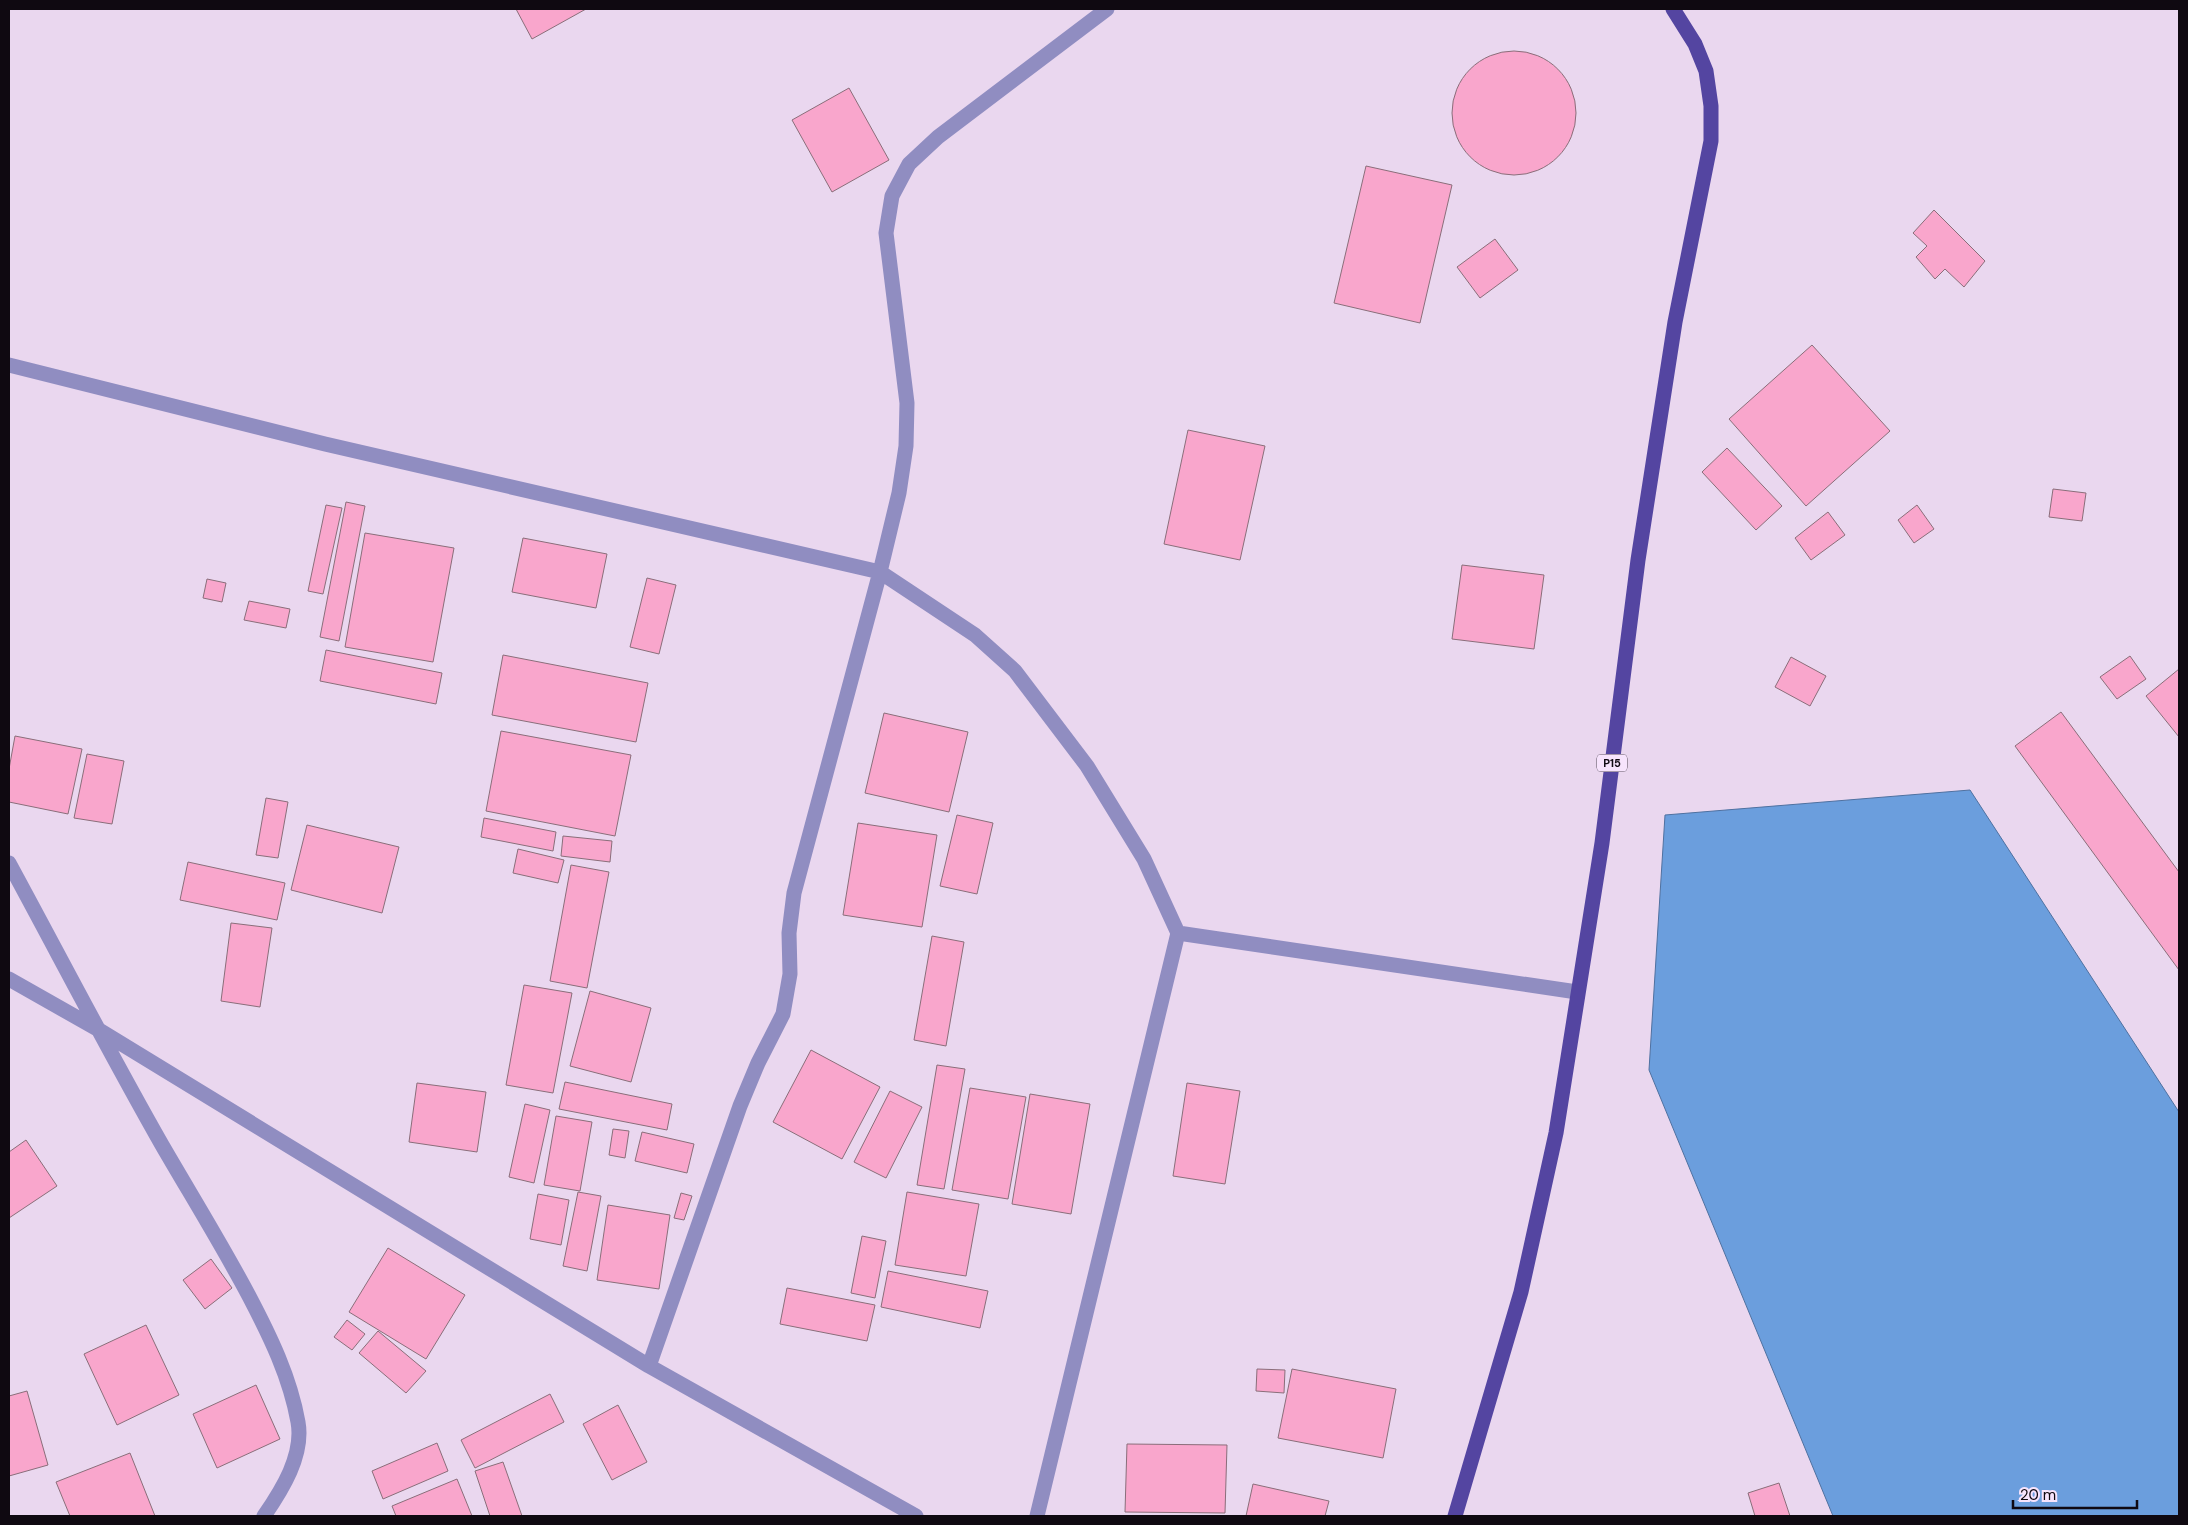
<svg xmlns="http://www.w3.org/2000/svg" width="2188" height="1525" font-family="'DM Sans',sans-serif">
<rect width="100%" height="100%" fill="#ead7ef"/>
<path fill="#6b9edd" stroke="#4f71a0" d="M1970 790 2179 1112V1516H1833L1649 1070 1665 815Z"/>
<path fill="#f9a6cc" stroke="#8a6e7a" d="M516 9H586L532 39Z
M1452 113a62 62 0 1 1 124 0a62 62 0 1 1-124 0Z
M849 88 889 160 832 192 792 120Z
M1366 166 1452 185 1420 323 1334 303Z
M1934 210 1985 261 1964 287 1945 269 1935 279 1916 257 1927 246 1913 233Z
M1495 239 1518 270 1480 298 1457 267Z
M1812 345 1890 431 1806 506 1729 419Z
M1188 430 1265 446 1240 560 1164 544Z
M1727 448 1782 506 1756 530 1702 472Z
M2053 489 2086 493 2082 521 2049 517Z
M346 502 365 506 339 641 320 637Z
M326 505 342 508 323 594 308 591Z
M1917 505 1934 529 1914 543 1898 520Z
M1828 512 1845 535 1811 560 1795 538Z
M365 533 454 548 433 662 345 647Z
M523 538 607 554 596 608 512 592Z
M1462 565 1544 575 1534 649 1452 639Z
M647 578 676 585 659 654 630 647Z
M207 579 226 583 222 602 203 598Z
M249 601 290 609 286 628 244 620Z
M326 650 442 673 436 704 320 681Z
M503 655 648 683 636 742 492 715Z
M2130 656 2146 679 2117 699 2100 677Z
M1791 657 1826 676 1810 706 1775 687Z
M2179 669V737L2146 696Z
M2061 712 2179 872V970L2015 746Z
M884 713 968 732 949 812 865 793Z
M501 731 631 755 615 836 486 811Z
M15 736 82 749 68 814 9 802V769Z
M87 754 124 761 112 824 74 818Z
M266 798 288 802 278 858 256 855Z
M957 815 993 823 977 894 940 886Z
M484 818 556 832 553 851 481 837Z
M858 823 937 835 922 927 843 915Z
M307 825 399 847 382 913 291 890Z
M563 836 612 841 610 862 561 856Z
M518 849 564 860 558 883 513 873Z
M188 862 285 883 277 920 180 900Z
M571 865 609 872 587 988 550 981Z
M231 923 272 928 260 1007 221 1001Z
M932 936 964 942 946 1046 914 1040Z
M524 985 572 993 553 1093 506 1085Z
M590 991 651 1008 631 1082 570 1066Z
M811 1050 880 1087 842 1159 773 1122Z
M937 1065 965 1069 944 1189 917 1185Z
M565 1082 672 1104 667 1130 559 1109Z
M417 1083 486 1092 477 1152 409 1142Z
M1187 1083 1240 1091 1225 1184 1173 1176Z
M970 1088 1026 1097 1008 1199 952 1190Z
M890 1091 922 1107 886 1178 854 1162Z
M1030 1094 1090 1104 1071 1214 1012 1204Z
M525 1104 550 1110 534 1183 509 1177Z
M556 1116 592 1122 580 1191 544 1185Z
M613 1129 629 1131 625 1158 609 1155Z
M642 1132 694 1144 687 1173 635 1161Z
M26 1140 57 1186 9 1218V1152Z
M578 1192 601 1196 587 1271 563 1266Z
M907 1192 979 1204 966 1276 895 1265Z
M681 1193 692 1196 684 1220 674 1218Z
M538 1194 569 1200 561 1245 530 1239Z
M608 1205 670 1215 659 1289 597 1280Z
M862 1236 886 1241 875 1298 851 1293Z
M388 1248 465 1295 426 1359 349 1312Z
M211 1259 232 1288 205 1309 183 1280Z
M888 1271 988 1291 980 1328 881 1307Z
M787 1288 875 1305 867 1341 780 1324Z
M347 1320 365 1334 352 1350 334 1337Z
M146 1325 179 1395 117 1425 84 1354Z
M378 1331 426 1371 406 1393 359 1353Z
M1257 1369 1285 1370 1284 1393 1256 1391Z
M1292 1369 1396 1389 1383 1458 1278 1438Z
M256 1385 280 1439 217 1468 193 1414Z
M27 1391 48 1465 9 1476V1396Z
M550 1394 564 1422 475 1468 461 1440Z
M618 1405 647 1462 612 1480 583 1424Z
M437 1443 448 1471 383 1499 372 1471Z
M1127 1444 1227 1445 1225 1513 1125 1512Z
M130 1453 155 1516H70L56 1482Z
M503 1462 522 1516H490L475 1471Z
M457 1479 472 1516H396L392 1506Z
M1779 1483 1790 1516H1755L1748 1493Z
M1253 1484 1329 1501 1325 1516H1246Z"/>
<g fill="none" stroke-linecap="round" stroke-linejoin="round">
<path stroke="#908dc1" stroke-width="15" d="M9 365 325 444 880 572 975 635 1015 671 1087 766 1144 859 1178 933 1037 1516
M9 863C60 957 109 1052 162 1145 191 1195 222 1245 249 1296 270 1336 290 1377 298 1422 304 1455 282 1490 264 1516
M1178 933 1577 992
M9 979 99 1030 649 1366 916 1516
M649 1366 740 1106 758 1063 783 1014 790 974 789 933 794 893 880 572 899 493 906 446 907 403 886 233 892 196 909 164 938 137 1107 9"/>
<path stroke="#5445a1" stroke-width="15" d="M1455 1516 1521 1292 1556 1133 1602 843 1638 560 1675 322 1711 141V106L1706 71 1695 44 1673 9"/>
</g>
<g text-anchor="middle" stroke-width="4" stroke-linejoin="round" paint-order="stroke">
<rect fill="#f7e4fd" stroke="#554b58" stroke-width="1" x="1597" y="754.5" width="30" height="17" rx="4"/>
<g font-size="11" font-weight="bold" fill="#0f0911">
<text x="1612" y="767">P15</text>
</g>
</g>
<rect width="2188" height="1525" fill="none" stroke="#0f0911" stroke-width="20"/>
<path d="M2013 1500v8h124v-8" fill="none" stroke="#0f0911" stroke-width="2.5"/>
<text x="2020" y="1500" font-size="15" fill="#0f0911" stroke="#f7e4fd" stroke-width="4" paint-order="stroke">20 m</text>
</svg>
